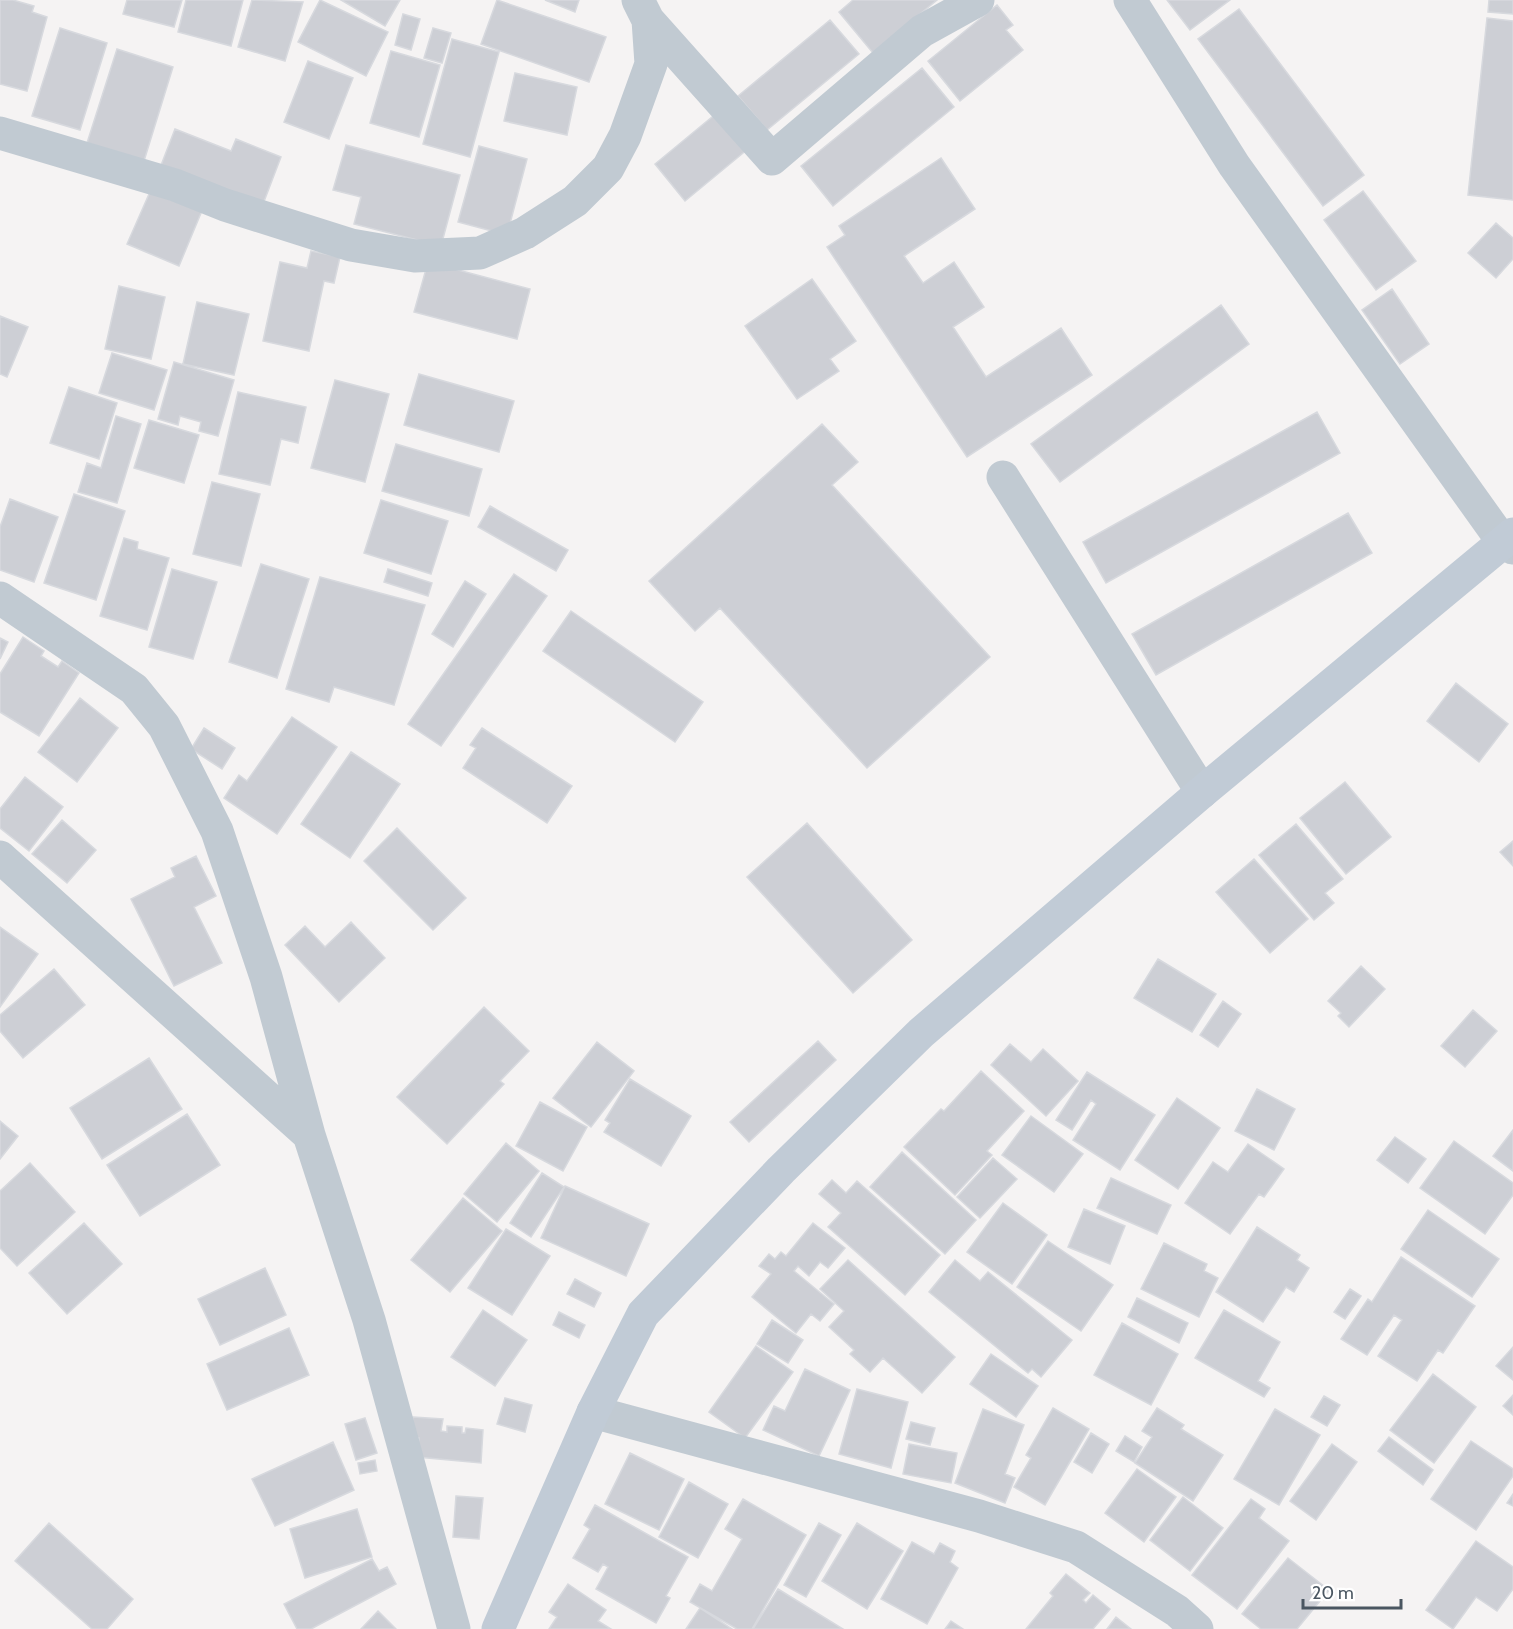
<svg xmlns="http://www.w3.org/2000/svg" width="1513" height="1629" font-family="Cabin,sans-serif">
<rect width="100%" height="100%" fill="#f5f3f3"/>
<path fill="#cdcfd5" stroke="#d7d9de" stroke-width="1.5" d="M0 0H13L34 6 32 12 47 17 27 91 0 84Z
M127 0H182L174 27 123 14Z
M186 0H243L231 46 178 32Z
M252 0 303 2 285 61 238 47Z
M320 0 388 32 366 76 298 42Z
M341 0H400L385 26Z
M497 0 606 37 589 82 481 44Z
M545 0H579L575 12Z
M853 0H937L873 53 839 12Z
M1167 0H1230L1190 30Z
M1489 0H1513V14L1488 12Z
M997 5 1013 25 1006 30 1023 50 960 101 928 61Z
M1239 9 1364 175 1323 206 1198 39Z
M403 14 420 19 411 50 395 45Z
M1487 18 1513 21V200L1468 195Z
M830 20 859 54 767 130 738 96Z
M60 28 107 43 80 130 32 116Z
M433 28 451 33 442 63 424 58Z
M452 39 499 52 470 157 423 144Z
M117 49 173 67 144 161 87 143Z
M391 51 440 65 419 137 370 123Z
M308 61 353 78 329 139 284 122Z
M922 68 954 107 833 206 801 166Z
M515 73 577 87 567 135 504 121Z
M718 112 748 149 685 201 655 164Z
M175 129 231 151 236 139 281 157 260 212 158 173Z
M346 145 460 175 441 246 354 224 361 197 333 190Z
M479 146 527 159 507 235 458 222Z
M941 158 975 209 904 256 923 283 954 262 984 307 953 327 986 377 1061 328 1092 375 967 457 827 247 845 235 839 226Z
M153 185 204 206 179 266 127 244Z
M1363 191 1416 261 1376 290 1324 220Z
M1496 223 1513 238V259L1496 278 1468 253Z
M311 251 340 257 334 283 324 281 309 351 263 341 280 262 307 268Z
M428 262 530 289 517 339 414 312Z
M812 279 856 341 830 359 839 371 797 399 745 326Z
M119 286 165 297 151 359 105 349Z
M1392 289 1429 344 1400 364 1362 310Z
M197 302 249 314 234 375 183 364Z
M1221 305 1249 344 1060 482 1031 444Z
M0 316 28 327 7 377 0 374Z
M112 353 167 370 154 410 99 393Z
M174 362 234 380 218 436 199 431 201 422 180 416 178 425 158 419Z
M419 374 514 401 499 452 404 425Z
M335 380 389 394 365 482 311 468Z
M69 387 117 403 99 459 50 443Z
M238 392 306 407 298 443 281 439 270 485 219 474Z
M1317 412 1340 453 1106 583 1083 542Z
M116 416 141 424 117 503 78 492 87 463 101 468Z
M149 420 199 435 184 483 134 468Z
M822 424 858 462 832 485 990 657 867 768 720 608 695 631 649 581Z
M396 444 482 469 469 516 382 491Z
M212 482 260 494 241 566 193 554Z
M74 494 125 511 96 600 44 583Z
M10 499 58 517 34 582 0 570V527Z
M381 500 448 521 431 574 364 553Z
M490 506 568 550 556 571 478 527Z
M1348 513 1372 553 1156 675 1132 634Z
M124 538 138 542 137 549 169 558 147 630 100 616Z
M261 564 309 579 277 678 229 662Z
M172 569 217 582 193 659 149 647Z
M388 569 432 583 428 596 384 582Z
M514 574 547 596 441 746 408 724Z
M320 577 425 605 394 705 334 687 329 702 286 689Z
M465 581 486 594 453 647 432 634Z
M571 611 703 702 675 742 543 651Z
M23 637 44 651 41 656 58 667 62 661 79 673 39 736 0 712V674Z
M0 638 8 642 0 659Z
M1456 683 1508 724 1479 762 1427 721Z
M80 698 118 728 77 782 38 752Z
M292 717 337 747 277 834 224 798 239 775 247 781Z
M204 728 235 748 222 769 191 749Z
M482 728 572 786 547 823 463 768 476 748 470 745Z
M351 752 400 784 350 858 301 824Z
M25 777 63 807 29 851 0 828V809Z
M1345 782 1391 837 1346 874 1300 818Z
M62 820 96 850 67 883 32 854Z
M807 823 912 940 853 993 747 877Z
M1296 824 1343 879 1325 893 1334 903 1314 920 1259 855Z
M397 828 466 898 433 930 364 861Z
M1513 841V866L1500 852Z
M196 856 216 896 194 907 222 963 174 986 131 899 175 877 171 868Z
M1254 859 1308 919 1270 953 1216 892Z
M351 922 385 958 339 1002 285 945 305 926 325 947Z
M0 927 38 954 0 1007Z
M1158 959 1216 994 1192 1032 1134 998Z
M1361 966 1385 989 1349 1027 1338 1016 1341 1013 1328 1001Z
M54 969 85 1005 23 1058 0 1031V1015Z
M1223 1001 1241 1014 1218 1047 1200 1035Z
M484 1007 529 1051 500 1081 504 1084 447 1144 397 1097Z
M1473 1010 1497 1031 1465 1067 1441 1046Z
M818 1041 836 1060 749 1142 730 1122Z
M597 1042 634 1071 591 1127 553 1098Z
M1010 1044 1031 1062 1043 1049 1078 1081 1046 1116 991 1065Z
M149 1058 182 1109 102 1159 70 1108Z
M981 1071 1024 1111 987 1151 992 1155 955 1195 904 1147 941 1109 944 1111Z
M1087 1072 1155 1115 1120 1170 1073 1140 1096 1104 1091 1100 1072 1130 1056 1120Z
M630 1079 691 1116 661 1166 604 1132 610 1123 605 1120Z
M1257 1089 1295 1109 1274 1150 1235 1131Z
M1177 1098 1220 1128 1178 1189 1135 1160Z
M540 1102 587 1127 563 1171 516 1146Z
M187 1114 220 1165 140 1216 107 1165Z
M1031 1116 1083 1154 1054 1192 1002 1155Z
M0 1121 18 1136 0 1159Z
M1513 1130V1171L1493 1156Z
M1395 1137 1426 1159 1408 1183 1377 1160Z
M1454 1141 1513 1183V1195L1485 1234 1420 1188Z
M506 1143 539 1171 497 1222 464 1194Z
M1248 1144 1284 1169 1264 1197 1259 1194 1230 1234 1185 1203 1213 1162 1228 1172Z
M902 1152 976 1220 945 1254 870 1187Z
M993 1158 1017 1179 980 1218 957 1197Z
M30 1163 75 1212 17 1266 0 1248V1191Z
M542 1173 564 1187 531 1237 510 1223Z
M1111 1178 1171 1205 1157 1234 1097 1208Z
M832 1180 846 1193 857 1181 940 1255 905 1295 828 1227 841 1213 819 1194Z
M565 1186 649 1224 626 1276 541 1238Z
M463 1198 502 1231 450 1292 411 1260Z
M1003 1203 1047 1235 1012 1284 967 1252Z
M1084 1209 1125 1226 1110 1264 1068 1247Z
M1428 1210 1499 1259 1472 1297 1401 1249Z
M84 1223 122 1264 67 1314 29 1273Z
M813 1223 845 1248 828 1268 820 1262 809 1276 798 1266 794 1271 834 1304 820 1321 811 1314 796 1333 752 1297 771 1274 759 1266 769 1254 775 1259 781 1252 786 1256Z
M1257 1227 1300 1255 1297 1260 1309 1268 1294 1292 1286 1287 1263 1322 1216 1292Z
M506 1229 550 1256 512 1315 468 1288Z
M1048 1241 1113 1285 1081 1331 1017 1287Z
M1164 1243 1207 1264 1204 1271 1218 1278 1199 1317 1141 1289Z
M1401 1257 1475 1306 1443 1353 1438 1350 1417 1381 1378 1356 1402 1320 1394 1315 1367 1355 1341 1339 1368 1299 1372 1302Z
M848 1260 955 1357 922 1393 883 1358 870 1372 850 1354 854 1350 829 1327 844 1311 820 1289Z
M955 1260 980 1281 988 1272 1072 1340 1041 1377 1032 1369 1028 1373 929 1292Z
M265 1268 286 1315 220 1345 198 1299Z
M575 1279 601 1293 594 1307 567 1294Z
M1350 1289 1361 1296 1345 1319 1334 1312Z
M1137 1298 1188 1323 1179 1343 1128 1317Z
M483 1310 527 1340 495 1386 451 1357Z
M1224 1310 1280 1342 1258 1381 1270 1388 1264 1397 1195 1358Z
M559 1312 585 1325 579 1338 553 1325Z
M772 1320 803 1340 788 1363 757 1344Z
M1122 1323 1178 1354 1151 1405 1094 1375Z
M289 1328 309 1375 227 1410 207 1364Z
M756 1346 793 1372 745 1438 709 1412Z
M1513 1347V1380L1496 1366Z
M991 1354 1038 1386 1016 1417 970 1384Z
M805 1369 850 1390 819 1456 763 1430 774 1406 785 1411Z
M1433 1374 1476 1407 1434 1463 1390 1430Z
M857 1389 908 1402 891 1468 839 1454Z
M1513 1395V1415L1503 1406Z
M1324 1396 1340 1405 1327 1426 1311 1417Z
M505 1398 532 1405 525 1432 497 1424Z
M1053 1408 1089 1429 1045 1505 1014 1487 1031 1458 1026 1455Z
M1157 1408 1184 1425 1181 1429 1223 1455 1193 1501 1135 1463 1152 1437 1142 1431Z
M983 1409 1024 1425 1005 1474 1015 1478 1005 1503 955 1483Z
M1275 1409 1320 1435 1279 1505 1234 1479Z
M413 1417 443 1419 441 1431 447 1432V1426L462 1427V1433H465L466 1428 483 1430 481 1463 417 1457 419 1438 411 1437Z
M365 1418 377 1453 356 1460 345 1424Z
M911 1422 935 1428 930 1445 906 1439Z
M1091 1433 1109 1444 1092 1473 1074 1462Z
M1125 1436 1142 1447 1134 1462 1116 1451Z
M1389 1437 1433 1470 1423 1485 1378 1451Z
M1471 1441 1513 1469V1476L1476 1530 1431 1499Z
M333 1442 354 1490 275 1526 252 1479Z
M909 1444 957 1453 951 1483 903 1474Z
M1332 1444 1357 1462 1316 1520 1290 1501Z
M630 1453 684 1479 659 1530 605 1504Z
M375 1460 377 1471 360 1474 358 1463Z
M1137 1469 1176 1497 1144 1542 1105 1513Z
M689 1482 728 1504 698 1558 659 1537Z
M1513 1494V1506L1507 1503Z
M456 1496 483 1498 479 1539 453 1537Z
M1183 1497 1223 1528 1190 1571 1150 1540Z
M743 1499 806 1535 752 1629H737L690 1602 700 1584 712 1591 742 1539 725 1529Z
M1251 1499 1265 1509 1259 1518 1289 1541 1237 1609 1192 1575Z
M595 1505 688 1557 666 1596 670 1598 656 1623 596 1589 608 1567 603 1564 598 1572 573 1558 590 1529 584 1525Z
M357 1509 372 1557 305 1578 290 1529Z
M49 1523 133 1599 107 1629H92L15 1561Z
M819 1523 841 1535 806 1597 784 1585Z
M857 1523 903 1551 867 1609 822 1581Z
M1476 1541 1513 1567V1589L1497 1611 1476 1597 1453 1629 1426 1610Z
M912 1542 934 1554 940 1543 955 1551 950 1562 958 1568 927 1624 881 1599Z
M1288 1558 1329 1590 1297 1629H1261L1242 1614Z
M372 1559 379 1571 387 1567 396 1584 311 1629H297L284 1604Z
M1066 1574 1090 1593 1083 1600 1086 1603 1093 1595 1110 1609 1093 1629H1026L1053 1596 1050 1593Z
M568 1584 606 1610 598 1621 611 1629H549L557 1617 549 1612Z
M778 1589 843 1629H753Z
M700 1608 732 1629H686Z
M378 1611 396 1629H361Z
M1116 1617 1131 1629H1107Z
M951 1621 963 1629H945Z"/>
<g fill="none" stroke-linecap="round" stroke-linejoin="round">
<path stroke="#c1cad2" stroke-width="33" d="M1130 0 1234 165 1503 542 1513 548
M648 20 772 159 922 31 978 0
M0 133 175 185 225 205 351 245 415 256 480 253 525 233 575 201 608 168 625 136 651 64 648 20 638 0
M1003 477 1202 792
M0 598 134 689 164 726 217 831 266 977 309 1135 369 1320 454 1629
M0 857 309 1135
M593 1412 979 1516 1076 1547 1177 1611 1197 1629"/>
<path stroke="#c1cbd6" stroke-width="33" d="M498 1629 593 1412 643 1314 781 1170 921 1033 1202 792 1513 534"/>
</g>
<path d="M1303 1599v9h98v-9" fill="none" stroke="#4a5661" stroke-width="3"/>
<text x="1312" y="1599" font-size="18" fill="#4a5661" stroke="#ffffff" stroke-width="4.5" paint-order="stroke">20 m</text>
</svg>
